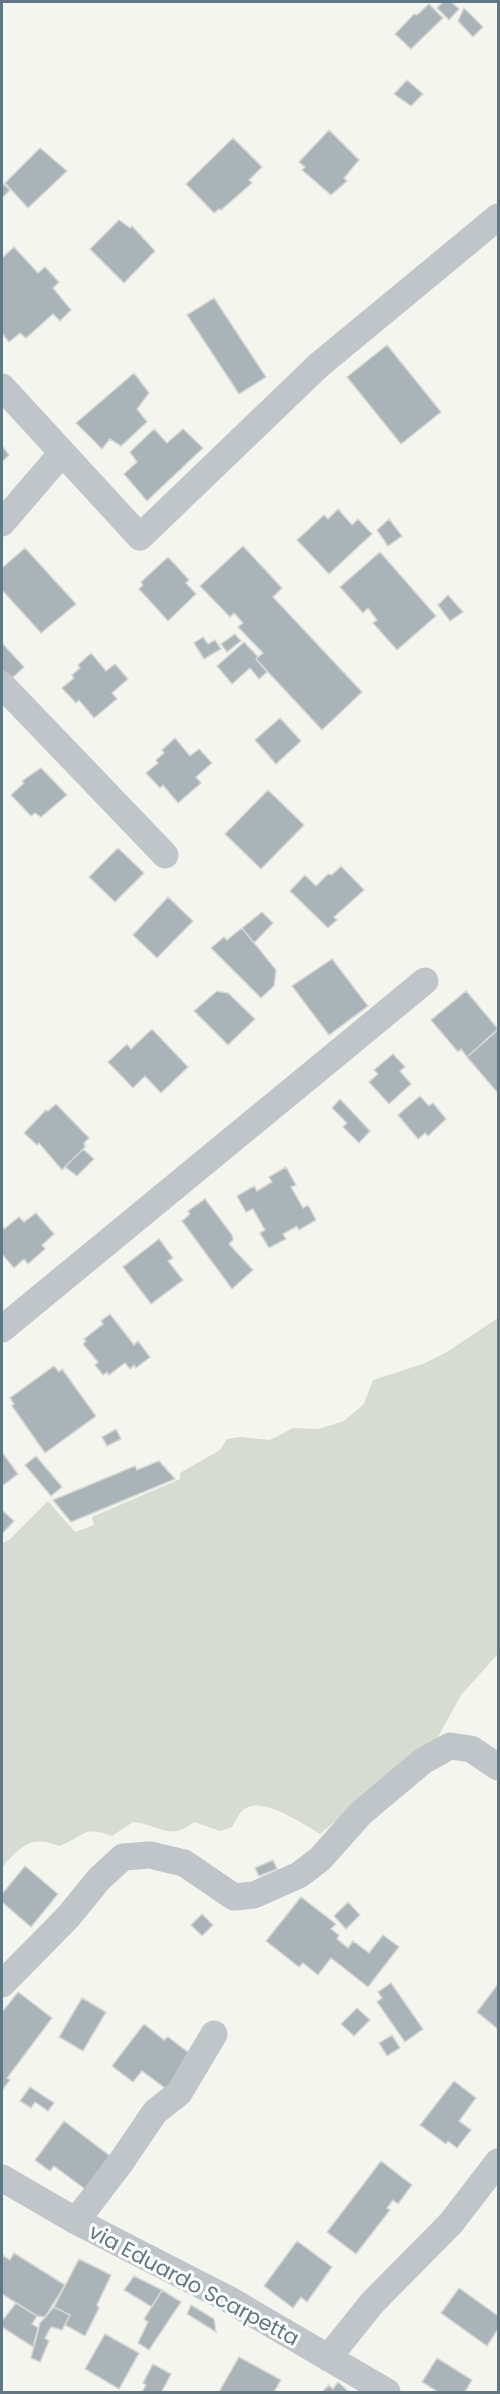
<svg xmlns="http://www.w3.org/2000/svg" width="500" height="2394" font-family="Poppins,sans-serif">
<rect width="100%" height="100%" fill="#f5f5f0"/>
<path fill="#d6dcd1" d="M498 1318V1654L461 1695 438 1737 320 1834C304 1824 263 1797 246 1808 239 1812 236 1820 232 1827L220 1831 194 1822C168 1842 162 1825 133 1822L112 1836C82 1825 86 1836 59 1846 30 1834 21 1847 2 1867V1543L9 1540 48 1501 75 1532 94 1525 92 1517 180 1479V1473L220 1450 227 1439 240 1437 270 1440 293 1428 319 1429 344 1421 364 1404 373 1380 423 1364 447 1352Z"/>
<path fill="#aab4b8" stroke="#d6d6d3" stroke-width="1.5" d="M443 2H451L459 9 449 20 437 8Z
M429 4 443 18 411 49 395 34 414 14 417 15Z
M464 8 483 27 473 37 458 21Z
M407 80 423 94 411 106 394 94Z
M329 130 359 160 344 178 347 181 331 195 302 170 305 167 299 162Z
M233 138 262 167 249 180 252 183 221 210 219 209 214 213 186 184Z
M40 148 67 171 28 208 5 183Z
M2 183 10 190 2 198Z
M119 220 130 228 132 226 155 251 124 283 90 249Z
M14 247 38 273 45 267 59 282 53 288 71 310 60 321 53 314 26 338 20 333 9 342 2 333V258Z
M214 298 266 377 239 394 187 315Z
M387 345 441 412 401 444 347 377Z
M134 373 149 393 137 409 147 422 121 446 110 439 102 449 76 423Z
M154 429 167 443 183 429 203 448 147 501 124 474 137 462 130 452Z
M2 446 9 455 2 462Z
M338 509 352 525 358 519 372 534 329 574 297 540 324 515 328 519Z
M389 519 402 536 388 546 377 530Z
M243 546 282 588 273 597 362 692 322 730 256 659 263 653 238 627 243 623 234 613 230 617 200 586Z
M25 548 76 604 41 633 2 590V568Z
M380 552 436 616 397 650 373 623 377 620 368 608 363 613 340 587Z
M168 557 189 580 186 583 196 594 168 621 139 589 143 585 141 582Z
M448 595 463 612 450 621 438 605Z
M235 634 241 641 227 652 221 644Z
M203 637 208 644 215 640 221 649 204 659 194 643Z
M244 642 258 657 256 659 267 672 259 679 250 668 232 684 217 666Z
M2 643 24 667 10 680 2 670Z
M91 653 106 671 115 664 128 679 112 693 117 699 94 718 79 700 76 703 62 688 74 678 72 675 80 668 78 665Z
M280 718 301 741 276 764 255 740Z
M175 738 190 756 199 749 212 763 196 777 201 783 178 803 163 785 160 788 146 773 158 763 156 760 164 753 162 750Z
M41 768 67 795 41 817 35 813 31 816 11 795 24 783 22 781Z
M268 790 304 825 261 869 225 834Z
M118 848 144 873 115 902 89 877Z
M341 866 364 890 334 917 337 920 328 928 290 891 305 875 316 886 328 874 332 875Z
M168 897 193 921 157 958 133 935Z
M262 912 273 923 254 943 242 928Z
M242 928 276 970 274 986 261 998 211 948 224 937 227 940Z
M332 959 368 1006 329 1035 292 986Z
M217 991 228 993 255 1019 228 1045 194 1011Z
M466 991 498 1029 467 1057 461 1049 458 1052 431 1020Z
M152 1029 188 1067 161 1093 145 1076 133 1088 108 1062 127 1044 131 1049Z
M498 1030V1091L497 1092 467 1057Z
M393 1054 405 1067 400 1071 411 1084 389 1104 369 1082 378 1074 374 1070Z
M420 1096 429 1106 433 1103 446 1119 428 1136 425 1133 418 1139 398 1115Z
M340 1099 370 1131 359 1143 343 1127 347 1123 332 1108Z
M56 1104 89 1138 84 1143 85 1147 62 1170 39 1143 37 1145 24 1133 46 1110 48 1111Z
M83 1149 94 1159 77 1176 65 1167Z
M286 1167 296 1185 291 1187 303 1208 308 1205 316 1220 299 1230 297 1226 283 1234 286 1239 269 1248 260 1233 265 1230 253 1209 246 1212 237 1196 254 1186 257 1191 272 1182 269 1177Z
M205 1199 232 1235 233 1240 229 1244 253 1270 232 1289 182 1221 190 1214 188 1211Z
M36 1213 54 1234 42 1245 45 1249 28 1264 24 1259 14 1268 2 1254V1226L4 1229 19 1217 24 1222Z
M159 1239 173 1258 168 1261 183 1280 151 1304 123 1267Z
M110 1314 134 1345 138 1341 150 1357 136 1368 134 1365 130 1369 125 1363 109 1375 107 1372 103 1375 95 1365 98 1362 83 1344 86 1341 84 1339 103 1324 101 1321Z
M54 1366 59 1372 62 1369 96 1416 45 1453 12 1406 14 1404 10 1398Z
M116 1429 121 1439 107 1446 102 1437Z
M2 1452 18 1474 2 1486Z
M36 1456 62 1487 51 1496 25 1465Z
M159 1461 175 1479 71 1522 53 1500 135 1466 137 1470Z
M2 1510 14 1521 3 1533 2 1531Z
M273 1860 277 1869 259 1876 255 1868Z
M25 1866 58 1894 31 1927 2 1902V1894Z
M301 1897 336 1924 331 1929 339 1935 337 1939 348 1948 353 1941 369 1953 383 1935 399 1947 368 1987 331 1958 318 1975 303 1963 299 1967 266 1941Z
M348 1902 360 1915 346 1929 334 1916Z
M202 1914 213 1925 202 1936 191 1925Z
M391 1983 423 2029 405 2042 377 2002 382 1998 378 1992Z
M498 1984V2029L477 2012Z
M18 1992 52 2018 7 2078 10 2080 2 2090V2012Z
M82 1998 106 2012 83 2051 59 2037Z
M357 2008 370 2020 354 2036 341 2024Z
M144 2024 164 2040 168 2037 189 2053 169 2091 142 2071 133 2082 112 2066Z
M392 2035 400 2048 387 2056 379 2043Z
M454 2081 476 2098 459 2121 471 2130 457 2148 448 2141 446 2144 420 2125Z
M30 2087 54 2103 48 2111 35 2102 31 2108 20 2101Z
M64 2121 110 2156 85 2189 54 2166 50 2171 35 2160Z
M381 2161 412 2185 398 2204 393 2200 387 2208 390 2210 356 2254 327 2232Z
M297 2241 332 2267 307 2302 301 2297 293 2308 264 2286Z
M14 2253 65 2285 45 2317 37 2316 2 2294V2255L10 2260Z
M79 2259 111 2275 97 2305 99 2308 85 2336 65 2325 70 2315 54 2307Z
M134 2276 162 2290 152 2307 124 2290Z
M459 2288 498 2316V2329L487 2346 441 2313Z
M162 2290 181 2302 149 2350 138 2343 148 2322 144 2319Z
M16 2303 37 2316 32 2324 38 2328 33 2347 2 2327V2321Z
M191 2305 214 2319 216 2332 187 2314Z
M54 2307 70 2315 62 2330 51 2327 45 2338 49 2341 40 2362 31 2358 40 2323Z
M105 2334 139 2353 119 2389 85 2369Z
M239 2357 281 2380 274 2392H219Z
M437 2358 472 2380 465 2392H438L422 2382Z
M153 2364 171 2374 162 2391 164 2392H142L146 2385 143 2383Z
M338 2382 349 2392H322L329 2385 333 2389Z"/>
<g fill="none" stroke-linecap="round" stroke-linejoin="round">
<path stroke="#bfc5c8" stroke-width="27" d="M2 387 140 537 319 365 498 217
M2 523 62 453
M2 685 165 855
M2 1329 425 981
M2 1984 68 1917 99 1879 123 1857 150 1855 184 1863 234 1897 254 1895 299 1875 320 1859 361 1813 423 1761 450 1746 471 1749 498 1767
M2 2178 76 2221 230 2300 387 2392
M76 2221 121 2162 155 2112 179 2093 214 2034
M328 2358 372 2303 451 2223 498 2162"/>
</g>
<g text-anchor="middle" stroke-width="6" stroke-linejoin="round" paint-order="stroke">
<g font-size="21" fill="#617784" stroke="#fff">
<text transform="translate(194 2285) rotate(28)" y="7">via Eduardo Scarpetta</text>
</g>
</g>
<rect width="500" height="2394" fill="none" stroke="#617784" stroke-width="6"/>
</svg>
